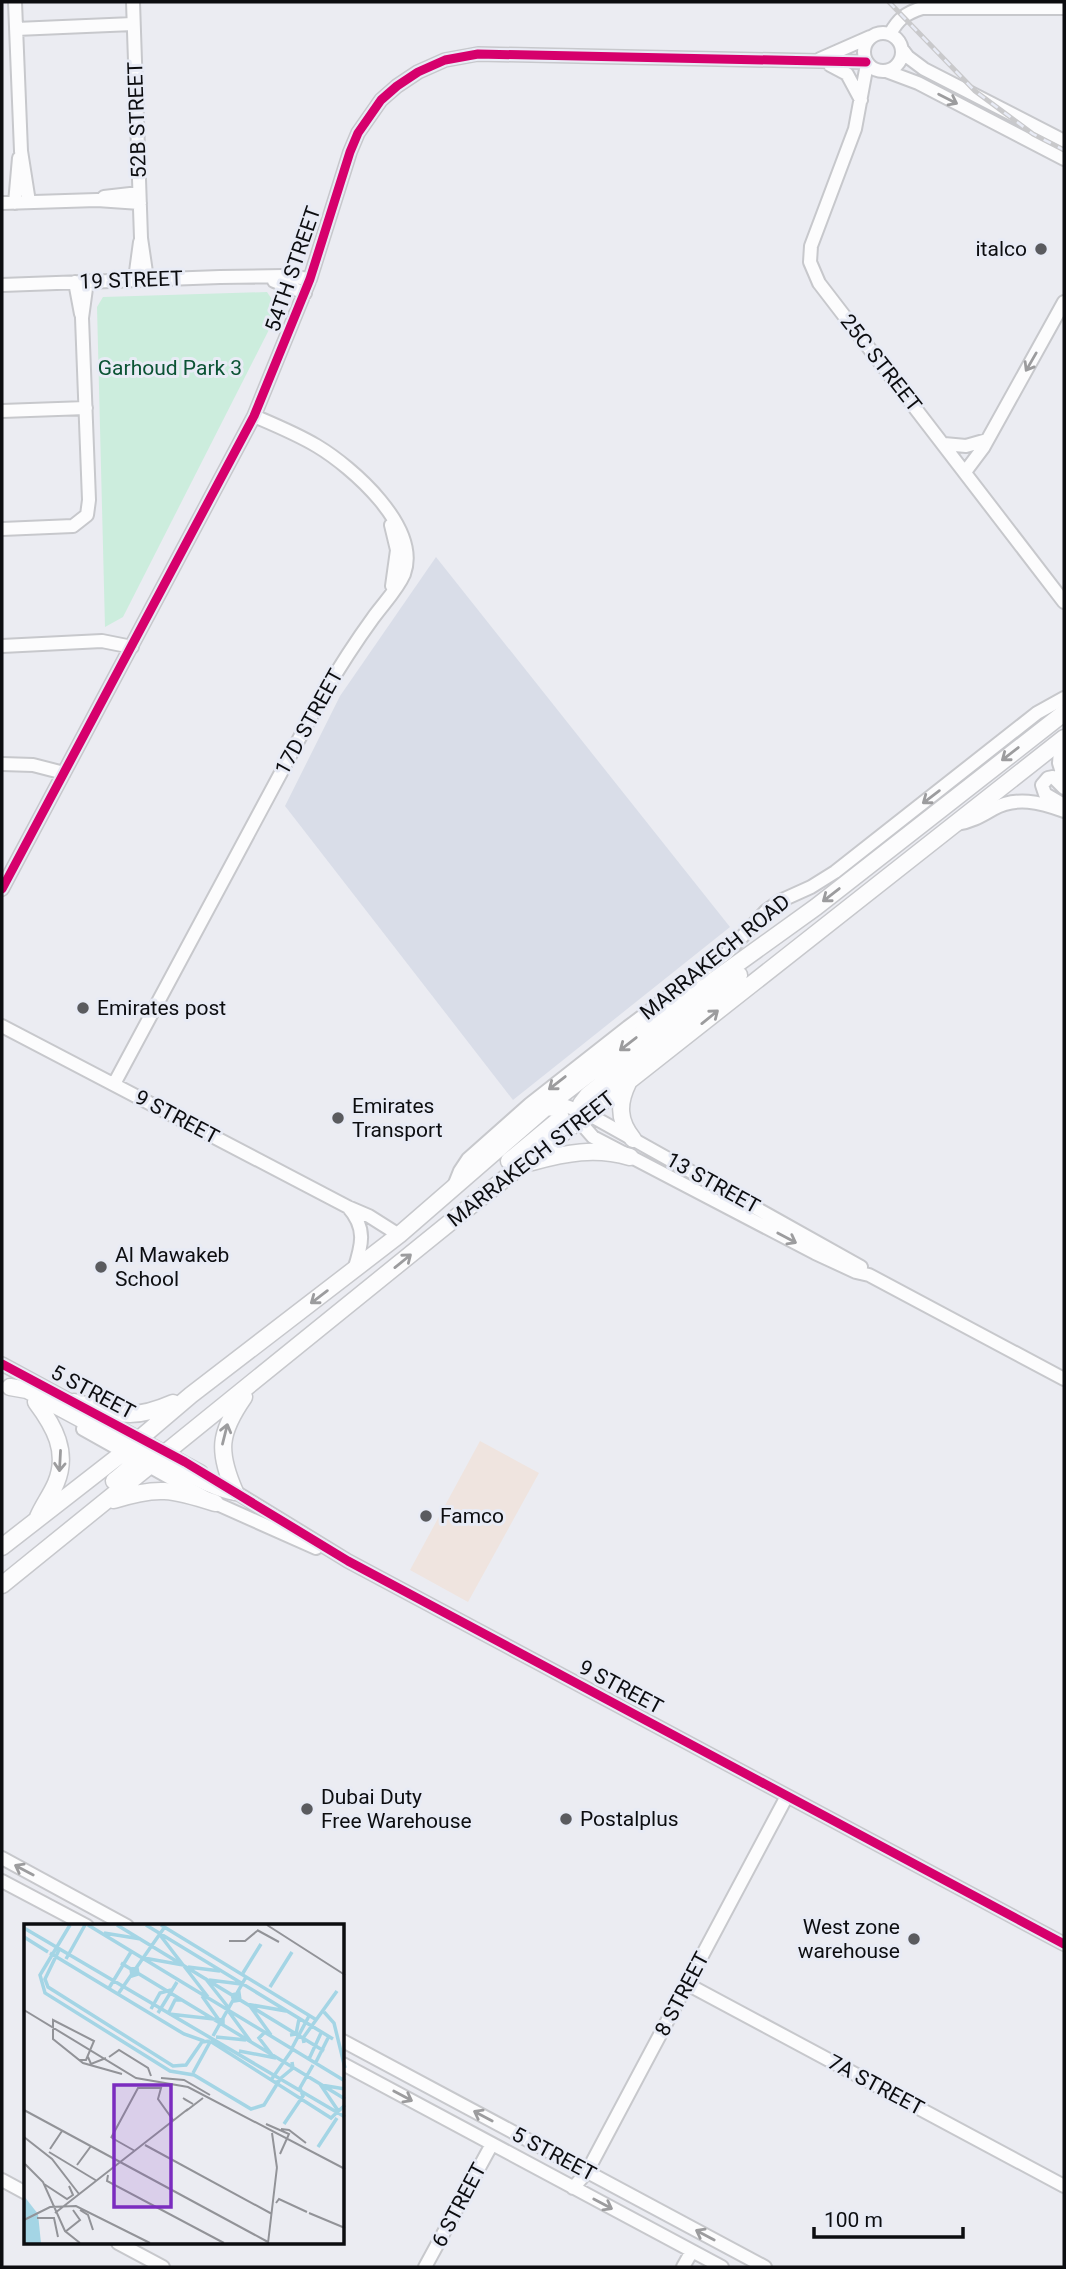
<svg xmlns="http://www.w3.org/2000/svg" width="1066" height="2269" font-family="Roboto,sans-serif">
<rect width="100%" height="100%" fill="#ebecf2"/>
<path fill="#efe4df" d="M480 1441 539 1473 468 1602 410 1570Z"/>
<path fill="#d9dde8" d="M436 557 730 927 513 1100 285 806 340 696Z"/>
<path fill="#cceddd" d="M267 292 279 310 123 617 105 627 97 307 103 297Z"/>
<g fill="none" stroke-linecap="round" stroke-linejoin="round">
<defs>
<path id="minor" d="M15 2 21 151 29 202
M133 2 141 238 147 279
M16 29 133 24
M864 52a19 19 0 1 1 38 0a19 19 0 1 1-38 0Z
M890 34C898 19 906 13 922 8H1064
M902 49 908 57 924 69 1064 141
M820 59 870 37
M867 64 855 129 811 246 810 262 819 283 1064 602
M830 65 847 74 861 100
M886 71 918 83 1064 159
M104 197 139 193
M2 203 97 200 140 203
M15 203 19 158
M135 279 140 242
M274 281 305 293
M75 282 81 314
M2 285 220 277 284 276 310 279
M2 411 86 408
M944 444 966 446 987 440
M965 472 983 448 1064 302
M391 525 397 550 392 586
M2 529 73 526 87 515 89 500 82 318 87 281
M2 646 102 641 132 647
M1061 739 1059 763 1064 779
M2 764 33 765 64 773
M1064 805 1045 794 1042 785 1048 778 1053 777 1064 788
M956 824C971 822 981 816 993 809 1016 796 1040 802 1064 811
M2 889 254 416 310 279 350 152 358 133 381 100 397 86 418 72 445 60 478 54 866 62
M2 1026 348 1207 369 1216 399 1235
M114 1084 321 698C337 671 354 644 373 618 383 604 397 590 404 574 421 527 352 467 317 446 297 434 275 425 254 416
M551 1103 566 1106 588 1114 861 1267
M579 1121 593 1137 815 1253 856 1272 869 1275 1064 1379
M454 1186 460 1171 468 1159 530 1104 628 1027 727 953 766 911 780 901 811 887 835 872 1037 713 1064 698
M348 1207C367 1228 362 1245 354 1270
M2 1364 201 1472
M83 1429 215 1503 316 1548
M229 1488 348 1561 1064 1944
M2 1858 127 1926
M2 1881 87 1926
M687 1984 1064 2186
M343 2041 765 2267
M343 2064 722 2267
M2 2180 26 2193
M573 2188 587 2172 787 1796
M118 2243 163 2267
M425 2267 492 2144
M683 2267 692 2251"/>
<path id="major" d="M628 1083C618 1103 618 1121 633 1139
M579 1121 581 1104 588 1095 739 975
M509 1161 561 1118 557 1108 545 1107
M532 1162C566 1153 595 1147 630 1157
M10 1387 27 1390 131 1446 149 1452H167
M36 1402C54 1426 69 1452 56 1483 51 1495 43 1505 38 1517
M74 1402C118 1413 129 1422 173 1403
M150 1457C180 1465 204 1486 235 1492
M114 1481C129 1469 142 1460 141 1441
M235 1492C217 1451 219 1433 244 1397
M114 1500C157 1486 172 1489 215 1503
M2 1547 124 1452 191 1395 399 1235 551 1103 659 1020 816 907 1064 713
M2 1585 469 1207 1064 738"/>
</defs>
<use href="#minor" stroke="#c7c8cc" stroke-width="16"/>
<use href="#major" stroke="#c7c8cc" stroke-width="19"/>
<use href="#minor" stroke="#fcfcfd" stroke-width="12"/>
<use href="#major" stroke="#fcfcfd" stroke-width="16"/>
<defs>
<path id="rail" d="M889 2 975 91 1033 134 1064 150"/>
</defs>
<use href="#rail" stroke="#c9c9cb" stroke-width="5"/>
<use href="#rail" stroke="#e8ebf5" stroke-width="2.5" stroke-dasharray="8" stroke-linecap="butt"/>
<defs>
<path id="cycleway" d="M2 889 254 416 310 279 350 152 358 133 381 100 397 86 418 72 445 60 478 54 866 62
M2 1364 185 1462 348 1561 1064 1944"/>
</defs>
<use href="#cycleway" stroke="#e8ebf5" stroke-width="13"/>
<use href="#cycleway" stroke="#d6006c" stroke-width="9"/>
</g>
<defs><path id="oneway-shaft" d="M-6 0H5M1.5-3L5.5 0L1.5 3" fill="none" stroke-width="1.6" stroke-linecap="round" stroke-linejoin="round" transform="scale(1.75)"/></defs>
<g stroke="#9c9c9e">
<use href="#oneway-shaft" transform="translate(948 99) rotate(27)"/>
<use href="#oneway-shaft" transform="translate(1031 362) rotate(120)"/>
<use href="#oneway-shaft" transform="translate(1010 754) rotate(142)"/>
<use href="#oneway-shaft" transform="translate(931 797) rotate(143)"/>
<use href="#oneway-shaft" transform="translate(831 895) rotate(142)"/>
<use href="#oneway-shaft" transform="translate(710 1017) rotate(-39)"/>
<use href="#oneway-shaft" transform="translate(628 1044) rotate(142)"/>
<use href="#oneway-shaft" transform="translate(557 1083) rotate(142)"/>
<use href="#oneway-shaft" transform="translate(787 1238) rotate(28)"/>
<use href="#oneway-shaft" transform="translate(403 1261) rotate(-39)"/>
<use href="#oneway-shaft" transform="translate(319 1297) rotate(143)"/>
<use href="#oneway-shaft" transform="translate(225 1434) rotate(-76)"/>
<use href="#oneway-shaft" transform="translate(60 1461) rotate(93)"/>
<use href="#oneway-shaft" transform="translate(24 1870) rotate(-152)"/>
<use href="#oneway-shaft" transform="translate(403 2096) rotate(28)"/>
<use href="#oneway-shaft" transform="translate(483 2116) rotate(-152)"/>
<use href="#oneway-shaft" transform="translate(603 2204) rotate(28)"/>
<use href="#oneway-shaft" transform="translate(705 2235) rotate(-152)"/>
</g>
<g fill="#5a5b5f" stroke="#e8ebf5" stroke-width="2.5">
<circle cx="1041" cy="249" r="7"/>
<circle cx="83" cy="1008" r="7"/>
<circle cx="338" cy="1118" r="7"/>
<circle cx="101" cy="1267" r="7"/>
<circle cx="426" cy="1516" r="7"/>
<circle cx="307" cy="1809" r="7"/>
<circle cx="566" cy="1819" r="7"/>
<circle cx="914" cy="1939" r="7"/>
</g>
<g text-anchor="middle" stroke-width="6" stroke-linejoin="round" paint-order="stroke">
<g font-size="21" fill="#0c0d10" stroke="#e8ebf5">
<text transform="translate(137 120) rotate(-92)" y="7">52B STREET</text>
<text transform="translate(293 269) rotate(-71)" y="7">54TH STREET</text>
<text transform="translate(131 280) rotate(-2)" y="7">19 STREET</text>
<text transform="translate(881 363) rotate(52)" y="7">25C STREET</text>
<text transform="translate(309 722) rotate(-61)" y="7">17D STREET</text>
<text transform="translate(715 957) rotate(-39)" y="7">MARRAKECH ROAD</text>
<text transform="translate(177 1117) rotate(28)" y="7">9 STREET</text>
<text transform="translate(531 1159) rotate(-38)" y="7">MARRAKECH STREET</text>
<text transform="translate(713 1183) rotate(29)" y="7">13 STREET</text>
<text transform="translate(93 1392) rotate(28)" y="7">5 STREET</text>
<text transform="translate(621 1687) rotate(28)" y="7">9 STREET</text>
<text transform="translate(682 1994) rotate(-62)" y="7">8 STREET</text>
<text transform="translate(876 2085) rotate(28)" y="7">7A STREET</text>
<text transform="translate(554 2154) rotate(28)" y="7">5 STREET</text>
<text transform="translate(459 2205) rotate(-62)" y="7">6 STREET</text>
</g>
<g font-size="21" fill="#0c0d10" stroke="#e8ebf5" text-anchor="start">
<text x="1027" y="256" text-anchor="end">italco</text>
<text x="97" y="1015">Emirates post</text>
<text x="352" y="1113">Emirates<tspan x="352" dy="24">Transport</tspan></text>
<text x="115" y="1262">Al Mawakeb<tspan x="115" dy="24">School</tspan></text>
<text x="440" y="1523">Famco</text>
<text x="321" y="1804">Dubai Duty<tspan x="321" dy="24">Free Warehouse</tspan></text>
<text x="580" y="1826">Postalplus</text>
<text x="900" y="1934" text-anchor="end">West zone<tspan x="900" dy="24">warehouse</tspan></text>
</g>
<g font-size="21" fill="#0b5334" stroke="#e8ebf5">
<text x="170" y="375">Garhoud Park 3</text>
</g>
</g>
<g transform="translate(24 1924)">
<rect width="320" height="320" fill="#ebecf2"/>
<path d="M0 272 14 290 17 319H0Z" fill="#a4d5e5"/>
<path fill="none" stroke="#a4d5e5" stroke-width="3.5" d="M46 1 16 51 21 69 146 147 170 151 227 185 240 181 255 157 250 159M64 1 321 157M93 1 300 127M122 1 309 115M137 1 291 95M0 4 321 193M80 9 117 15M0 13 24 28M35 26 21 55 24 63 149 142 162 141 178 118 186 117M26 29 160 110 180 117M120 34 159 41 136 11M42 35 61 1M97 39 321 175M160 42 184 73M164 43 196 47M113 44 114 50 108 52 107 45ZM219 49 237 20M181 54 204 83M185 56 217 60M246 63 268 28M85 64 107 28M215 69 216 76 210 77 208 71ZM94 70 140 4M178 72 195 96M222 80 262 87M226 82 247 111M127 85 136 69 147 66M205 88 227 118M300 88 310 99 321 144M134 89 153 58M144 90 151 76H158M145 90 199 96V101M240 109 235 114 248 131M266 111 272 110 275 95M189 112 222 53M192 113 222 116M186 117 307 194 321 181M280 119 279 114 313 67M268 124 285 92M215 127 252 134M285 135 297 109M292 138 305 112M169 149 186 118M257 154 269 144 268 138M247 156 268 126M296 160 315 188M297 161 321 165M260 200 279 172 276 164 289 141M294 223 313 194"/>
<path fill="none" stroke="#929398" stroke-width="2" d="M243 1 321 51M233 6 255 18M205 17H221L233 7M0 86 112 154 164 163 321 245M64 133 67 140 82 134M85 133 95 126 124 144 127 152M55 136H62L70 117 29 96V115L59 139 98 150M137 154 160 156 186 171M159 174 169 180 160 175M0 186 244 318M162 187 179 174M242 200 265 210 256 230M257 205 265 206 282 219M248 209 253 244M0 213 28 235 55 270M87 214 114 164H137L134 175 149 196M88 214 111 227M121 221 248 290M26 225 38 207M25 228 73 257M1 240 19 258 41 307 56 319M53 241 67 222M84 251 83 257 200 319M20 260 43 275 49 271 45 262M252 279 255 275 283 288M56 286 64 291 69 306M31 289 164 185M285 289 321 304M13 294H30L34 313M0 296 26 283 52 282 126 319M41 308 56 296 49 286M244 319 253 243"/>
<path fill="#7b2cbf" fill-opacity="0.15" stroke="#7b2cbf" stroke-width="3.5" d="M90 161H147V283H90Z"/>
<rect width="320" height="320" fill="none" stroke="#0c0d10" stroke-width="3.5"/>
</g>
<rect width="1066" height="2269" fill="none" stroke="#0c0d10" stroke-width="7"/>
<path d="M814 2227v10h149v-10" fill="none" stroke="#0c0d10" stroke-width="3.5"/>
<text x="824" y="2227" font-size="21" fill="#0c0d10" stroke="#e8ebf5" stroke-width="5" paint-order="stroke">100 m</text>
</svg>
